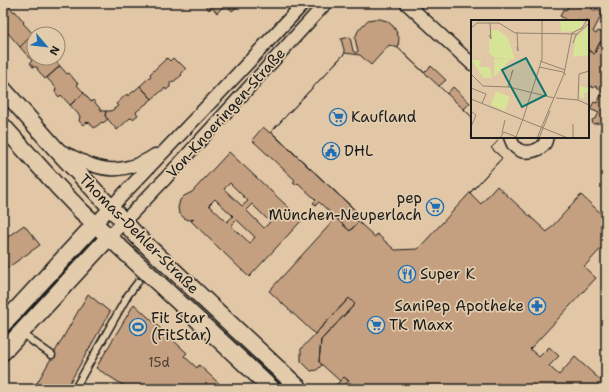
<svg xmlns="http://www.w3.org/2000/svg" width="609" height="392" font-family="'Shantell Sans',sans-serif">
<rect width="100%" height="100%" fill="#e2c7a6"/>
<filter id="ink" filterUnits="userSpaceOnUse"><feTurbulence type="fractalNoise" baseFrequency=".025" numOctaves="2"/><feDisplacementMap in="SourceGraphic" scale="8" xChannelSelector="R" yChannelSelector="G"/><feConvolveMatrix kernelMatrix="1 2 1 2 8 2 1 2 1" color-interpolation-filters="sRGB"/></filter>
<g filter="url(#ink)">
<path fill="#c4a080" stroke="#1c1c1c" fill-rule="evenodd" d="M6 3 14 12 15 11 24 22 23 23 33 34 20 47 8 33 5 35 3 32V6Z
M203 3H242L232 11 226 4 217 13 212 7 209 10Z
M570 3 579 7 581 3H595L592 9 595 11 596 8 603 12 593 32 596 34 598 31 605 34 594 54 588 50V21H568L560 16 564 9 566 10Z
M374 19H380L387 21 393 26 396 31 399 38 398 48 424 73 431 66 446 80 439 86 447 94 453 87 470 103 464 109 472 117V137H494L498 141 491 148 502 158 470 193 481 204 497 186 547 232 581 195 606 218V243L584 267 596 278 530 349 539 357 549 347 559 356 549 366 559 375 575 357 606 385V389H504L498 383 492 389H357L344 377 340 381 319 362 321 340 355 304 349 298 315 334 269 291 336 218 350 231 358 222 351 215 355 210 271 132 345 53 341 39 350 37 353 51 356 53 358 51 356 43 355 38 358 31 362 26 368 20Z
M33 34 34 36V58H53L60 66 45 79 37 69H38L37 67H33L30 63 32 61 20 47Z
M600 42 606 45V98L601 95 603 91 595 86 594 88 588 85V50L594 54Z
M389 45 398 48 472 117V137H494L498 141 491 148 502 158 418 249 395 250 377 234 375 237 351 215 355 210 271 132 345 53 360 55 371 65Z
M167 58 170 61 173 58 178 63 179 62 186 69 181 74 182 75 173 82V81L170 83V87L166 90 165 88 152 99 140 86 151 76 150 74Z
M60 66 67 74 69 73 78 84 77 85 84 93 70 105 61 95 59 97 55 92 56 88 47 78Z
M140 86 152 99 136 112 138 115 133 119 130 118 117 130 105 116 106 111H111L118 106 116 104 127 94 128 96Z
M84 93 91 102 93 100 102 111H106L105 116 108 119 103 123 102 122 94 128 89 122 88 123 87 122 83 125 79 121 80 116 70 105Z
M601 95 606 98V133L600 130 603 125 599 123 593 124 592 120 596 118 599 113 590 109 594 102 597 103Z
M263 127 270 133 271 132 355 210 351 215 358 222 350 231 319 202 316 205 313 203 316 200 298 183 296 185 293 183 295 180 252 140Z
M229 152 302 220 249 277 191 221 194 219 189 220 184 218 179 213 178 208 180 200 184 196 192 192ZM230 183 248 201 242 206 224 189ZM215 199 233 216 227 222 209 205ZM252 204 270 222 264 228 246 210ZM237 220 255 237 250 243 231 226Z
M24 225 40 245 3 271V240Z
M88 294 110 312 66 389H26L37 383Z
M349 298 355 304 321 340 319 362 322 365 317 370 311 371 301 361V349Z
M134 304 187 353 184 356 197 368 199 365 225 389H125L126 387 96 368Z
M344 377 349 381 340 389 336 385Z"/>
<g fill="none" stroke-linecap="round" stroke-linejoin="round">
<defs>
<path id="lane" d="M22 332 32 341 52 355
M77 385 128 295 138 282"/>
<path id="street" d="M406 3 472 64
M510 137C512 142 513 147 519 150 526 154 540 151 545 143 546 141 546 139 547 137
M61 151C78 159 98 171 117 169 123 169 128 167 133 166 141 163 148 160 155 155
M95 224 230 82 304 3
M109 237 165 179 326 3"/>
<path id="secondary" d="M3 89 55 148 140 239 300 389
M3 126 58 187 81 211 272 389
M3 324 95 224
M3 352 109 237"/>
</defs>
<use href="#lane" stroke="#1c1c1c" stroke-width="9"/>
<use href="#street" stroke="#1c1c1c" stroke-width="15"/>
<use href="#secondary" stroke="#1c1c1c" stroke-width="19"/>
<use href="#lane" stroke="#e3ccac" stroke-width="6"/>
<use href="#street" stroke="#e3ccac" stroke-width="12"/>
<use href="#secondary" stroke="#e3ccac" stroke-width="16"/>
</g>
</g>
<defs>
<symbol id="supermarket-ring" viewBox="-11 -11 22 22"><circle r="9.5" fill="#e3ccac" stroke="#1f6fb2" stroke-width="1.5"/><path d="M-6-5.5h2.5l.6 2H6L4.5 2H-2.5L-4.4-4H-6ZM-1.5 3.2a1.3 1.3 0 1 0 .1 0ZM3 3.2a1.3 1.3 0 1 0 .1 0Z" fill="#1f6fb2"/></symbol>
<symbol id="civic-ring" viewBox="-11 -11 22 22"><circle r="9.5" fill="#e3ccac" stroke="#1f6fb2" stroke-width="1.5"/><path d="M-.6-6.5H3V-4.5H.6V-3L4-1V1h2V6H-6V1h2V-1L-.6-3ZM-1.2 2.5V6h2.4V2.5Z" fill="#1f6fb2"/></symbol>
<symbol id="restaurant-ring" viewBox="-11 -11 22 22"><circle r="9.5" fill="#e3ccac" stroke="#1f6fb2" stroke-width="1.5"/><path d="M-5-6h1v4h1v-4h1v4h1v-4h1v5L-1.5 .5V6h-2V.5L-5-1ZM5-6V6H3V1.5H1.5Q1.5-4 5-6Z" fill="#1f6fb2"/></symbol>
<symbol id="pharmacy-ring" viewBox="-11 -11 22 22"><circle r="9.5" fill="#e3ccac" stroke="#1f6fb2" stroke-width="1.5"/><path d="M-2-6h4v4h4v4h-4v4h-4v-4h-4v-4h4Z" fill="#1f6fb2"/></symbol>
<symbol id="stadium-ring" viewBox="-11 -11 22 22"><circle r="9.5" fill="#e3ccac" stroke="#1f6fb2" stroke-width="1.5"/><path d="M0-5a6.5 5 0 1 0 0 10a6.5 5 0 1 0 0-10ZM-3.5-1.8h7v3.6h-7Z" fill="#1f6fb2"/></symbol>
</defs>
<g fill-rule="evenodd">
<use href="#supermarket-ring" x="328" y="107" width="20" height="20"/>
<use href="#civic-ring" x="321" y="141" width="20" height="20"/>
<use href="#supermarket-ring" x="425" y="197" width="20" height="20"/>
<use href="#restaurant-ring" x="397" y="264" width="20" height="20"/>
<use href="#pharmacy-ring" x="527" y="296" width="20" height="20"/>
<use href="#supermarket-ring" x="366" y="315" width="20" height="20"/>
<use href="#stadium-ring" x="128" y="317" width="20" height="20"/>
</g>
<g text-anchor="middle" stroke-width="3.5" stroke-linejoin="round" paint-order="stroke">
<g font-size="13" fill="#463d35">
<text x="159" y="367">15d</text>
</g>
<g font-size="15" fill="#1c1c1c" stroke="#e3ccac">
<text transform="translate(226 113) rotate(-48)" y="5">Von-Knoeringen-Straße</text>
<text transform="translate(139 234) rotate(45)" y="5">Thomas-Dehler-Straße</text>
</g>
<g font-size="15" fill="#1c1c1c" stroke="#e3ccac" text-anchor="start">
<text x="351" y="122">Kaufland</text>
<text x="344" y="156">DHL</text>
<text x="422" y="203" text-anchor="end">pep<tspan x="422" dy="17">München-Neuperlach</tspan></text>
<text x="420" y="279">Super K</text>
<text x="524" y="311" text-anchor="end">SaniPep Apotheke</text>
<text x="151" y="323">Fit Star<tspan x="151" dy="17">(FitStar)</tspan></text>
<text x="389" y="330">TK Maxx</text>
</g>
</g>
<g transform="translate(471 20)">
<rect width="118" height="118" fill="#e2c7a6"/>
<path d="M89 0H112V6L104 11 90 12ZM118 5V35L102 37 104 19ZM19 10H27L37 18 44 39 24 38 18 33V20L21 18ZM23 39H40L23 57ZM0 40H10L8 47H19L21 58H13ZM109 66 118 68V73H113V79L109 77ZM25 71 39 77 34 91 42 94 20 85Z" fill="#d7e396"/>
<path fill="none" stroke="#93836f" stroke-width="1" d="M0 8 6 3H28L44 13 106 14M46 12 47 31 46 27M18 15 20 19 19 3M102 23 105 15 117 4M69 41 94 50M68 47 92 52 95 55M0 54 12 66 38 67 83 78M37 67 42 50 40 54M0 68 15 74 11 83M85 78 107 80 118 85M0 79 97 118M107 80 108 54 118 51M0 91 5 95 0 107M52 99 71 39V0M31 113 34 100M45 117 52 99M29 118 33 112 48 118M66 118 93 54 101 13 111 8 116 0M68 118 79 91M102 118V104"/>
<path fill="#0f766e" fill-opacity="0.15" stroke="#0f766e" stroke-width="2" d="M55 38 75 75 51 87 31 50Z"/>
<rect width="118" height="118" fill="none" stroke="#1c1c1c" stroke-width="2"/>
</g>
<rect width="609" height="392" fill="none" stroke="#e3ccac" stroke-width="16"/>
<rect x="8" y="8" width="593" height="376" fill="none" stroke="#1c1c1c" stroke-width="1.5" filter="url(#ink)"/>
<g transform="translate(46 46) rotate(118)"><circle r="19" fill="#e3ccac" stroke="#938672"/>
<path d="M0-3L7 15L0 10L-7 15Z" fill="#1f6fb2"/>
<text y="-6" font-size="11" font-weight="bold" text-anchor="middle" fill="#1c1c1c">N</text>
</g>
</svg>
